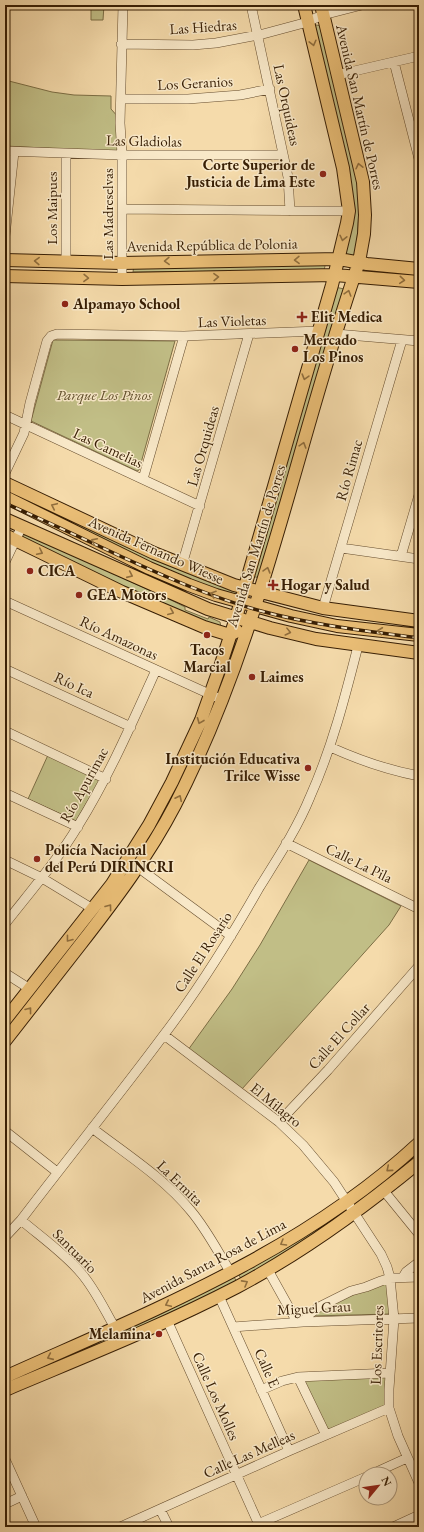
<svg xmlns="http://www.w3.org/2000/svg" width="424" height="1532" font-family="'EB Garamond',serif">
<rect width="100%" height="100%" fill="#f5dbab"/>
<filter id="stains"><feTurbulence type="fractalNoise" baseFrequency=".005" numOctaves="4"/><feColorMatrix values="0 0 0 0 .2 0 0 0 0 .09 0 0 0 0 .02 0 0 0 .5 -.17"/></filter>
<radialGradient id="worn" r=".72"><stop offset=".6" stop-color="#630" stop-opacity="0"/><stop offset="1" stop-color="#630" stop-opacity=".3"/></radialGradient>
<path fill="#c1be86" stroke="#7c6e45" d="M91 5H104L103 20H91Z
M316 25 322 26 360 195 356 256 344 254 348 229 313 27Z
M5 80 52 92 74 95 111 96V109L119 118V152L5 146Z
M326 262 324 270 133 272 134 265Z
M335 287 344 289 260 578 251 576Z
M53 340 175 341 139 470 137 471 31 421Z
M5 489 158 561 237 590 235 597 172 574 5 495Z
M25 533 173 601 185 607V610L208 619 209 617 220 622 221 627 217 628 21 541Z
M48 755 100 780 76 821 28 799Z
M309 860 401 906 389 925 242 1089 188 1050 232 989 260 945Z
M406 1161 410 1165 356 1207 353 1204Z
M344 1209 347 1214 316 1235 241 1279 239 1275 281 1250Z
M234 1277 237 1282 195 1302 5 1387V1383L193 1297Z
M387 1280 390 1314 312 1316 321 1309Z
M388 1376V1406L326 1432 302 1380Z"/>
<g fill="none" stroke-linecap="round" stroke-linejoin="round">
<defs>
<path id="minor" d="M251 5 288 177 290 211
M121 44 193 45 216 43 263 34 304 23 323 15 362 5
M394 62 419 159
M337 75 419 56
M121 99H188L240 95 270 89
M5 151 122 155H283
M122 209 349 211
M5 236 14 152
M66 262V154
M122 279V155L120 123 123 5
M336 334 419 341
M5 415 200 506
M5 473 24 433 30 403 47 341 51 336 57 334 184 336 319 331
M143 479 184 336
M341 548 419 559
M401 556 419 495
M5 562 22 526
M182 565 249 334
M5 601 216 697
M323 608 402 340
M5 669 131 727
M5 731 106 779
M330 747C359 760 387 770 419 776
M5 793 78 827
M286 843 419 909
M5 860 42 878 93 909
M132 863 231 936
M5 924C30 892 57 861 78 826 109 776 132 723 156 670
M5 973 30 989
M164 1035 279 1122 303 1145 334 1182 381 1254 387 1267 390 1278 394 1319 389 1389V1408L398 1436 419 1483
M279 1122 328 1070 419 966
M92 1128C126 1154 164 1178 191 1211 207 1230 218 1252 231 1273
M5 1131 57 1172
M384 1191 419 1234
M21 1220C41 1237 64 1253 81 1273 95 1289 104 1309 115 1328
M5 1237 21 1220C68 1158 117 1098 163 1036 199 989 230 939 259 888 277 859 297 829 310 797 332 748 345 697 358 646
M268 1270 297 1322
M403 1277 406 1272 419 1262
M219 1296 289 1451
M167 1320 260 1527
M303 1322 308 1315 319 1307 351 1291 366 1287 381 1281 390 1278 419 1277
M233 1327 303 1322 419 1318
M298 1377 326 1435
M261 1390 282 1381 298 1377 390 1373
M5 1459 36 1527
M372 1474 407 1458
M5 1504 22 1496
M160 1509 169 1527
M258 1524 366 1477
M120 1527 289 1451 389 1408
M393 1527 419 1515"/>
<path id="major" d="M5 260 121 263 339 259 367 264 419 269
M5 276 122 279 335 275 419 282
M5 483 154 553 234 585 323 608 419 621
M5 497 149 568 189 585 216 595 291 616 337 626 419 635
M5 519 208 609 270 628 316 639 419 653
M5 535 122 592 204 627 230 635 237 631
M5 1020 112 884 149 825 172 782 201 720 221 664 236 618 332 285 347 223 349 211 343 168 304 5
M5 1041C30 1009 55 977 80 945 115 900 149 855 175 805 263 634 296 443 359 262L364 234 365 215 363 182 321 5
M5 1377C149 1312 301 1253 419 1143
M5 1390C83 1357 162 1326 237 1287 303 1252 362 1209 419 1162"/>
</defs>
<use href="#minor" stroke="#664d2e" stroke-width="10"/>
<use href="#major" stroke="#371e04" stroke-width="14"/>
<use href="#minor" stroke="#f8e8c8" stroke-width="9"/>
<use href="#major" stroke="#eabe76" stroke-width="12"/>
<defs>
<path id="rail" d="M5 503C43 520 82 538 120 556 166 577 213 598 261 611 313 625 366 631 419 638"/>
</defs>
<use href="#rail" stroke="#371e04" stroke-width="3.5"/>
<use href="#rail" stroke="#f8e8c8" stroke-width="2" stroke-dasharray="6" stroke-linecap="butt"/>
</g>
<defs><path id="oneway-chevron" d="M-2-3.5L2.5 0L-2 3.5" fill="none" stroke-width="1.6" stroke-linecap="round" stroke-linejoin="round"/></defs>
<g stroke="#906e3d">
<use href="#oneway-chevron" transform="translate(313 43) rotate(76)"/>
<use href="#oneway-chevron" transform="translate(359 166) rotate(-103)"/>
<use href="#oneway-chevron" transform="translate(343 238) rotate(103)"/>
<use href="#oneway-chevron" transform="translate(297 260) rotate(179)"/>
<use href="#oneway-chevron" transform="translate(37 261) rotate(-178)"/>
<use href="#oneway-chevron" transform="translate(167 261) rotate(178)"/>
<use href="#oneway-chevron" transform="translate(216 277) rotate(-1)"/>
<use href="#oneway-chevron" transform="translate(86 278) rotate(1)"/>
<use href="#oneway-chevron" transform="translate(402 280) rotate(5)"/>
<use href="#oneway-chevron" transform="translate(348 293) rotate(-73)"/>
<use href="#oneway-chevron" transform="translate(305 377) rotate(106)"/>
<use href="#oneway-chevron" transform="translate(303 445) rotate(-73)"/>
<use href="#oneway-chevron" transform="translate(54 506) rotate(-155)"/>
<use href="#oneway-chevron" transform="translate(94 541) rotate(-154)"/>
<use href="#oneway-chevron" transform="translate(40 552) rotate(26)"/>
<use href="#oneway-chevron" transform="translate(267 570) rotate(-74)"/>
<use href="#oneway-chevron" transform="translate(130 575) rotate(24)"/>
<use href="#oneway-chevron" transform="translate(213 594) rotate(-161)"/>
<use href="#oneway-chevron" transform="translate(171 612) rotate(23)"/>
<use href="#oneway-chevron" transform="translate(380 631) rotate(-173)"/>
<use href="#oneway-chevron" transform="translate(288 632) rotate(14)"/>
<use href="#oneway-chevron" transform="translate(200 721) rotate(112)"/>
<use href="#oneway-chevron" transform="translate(179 798) rotate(-64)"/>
<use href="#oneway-chevron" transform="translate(109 907) rotate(-53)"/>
<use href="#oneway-chevron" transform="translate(69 939) rotate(128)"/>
<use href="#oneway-chevron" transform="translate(29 1010) rotate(-52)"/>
<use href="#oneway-chevron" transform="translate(389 1169) rotate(140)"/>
<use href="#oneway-chevron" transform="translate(283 1243) rotate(150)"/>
<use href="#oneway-chevron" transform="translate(245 1283) rotate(-29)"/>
<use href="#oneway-chevron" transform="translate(168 1304) rotate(155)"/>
<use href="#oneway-chevron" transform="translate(50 1357) rotate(156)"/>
</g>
<g fill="#8f2418" stroke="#f8e8c8" stroke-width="1.5">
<circle cx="323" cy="174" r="4"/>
<circle cx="65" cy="304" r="4"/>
<path d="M300 311h4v4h4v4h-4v4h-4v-4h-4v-4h4z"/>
<circle cx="295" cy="349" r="4"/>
<circle cx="30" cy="571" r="4"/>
<path d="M271 579h4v4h4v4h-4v4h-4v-4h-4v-4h4z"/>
<circle cx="79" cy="595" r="4"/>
<circle cx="207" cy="635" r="4"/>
<circle cx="252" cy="677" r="4"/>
<circle cx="308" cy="768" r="4"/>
<circle cx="37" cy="859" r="4"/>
<circle cx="159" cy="1334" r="4"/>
</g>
<g text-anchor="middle" stroke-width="3" stroke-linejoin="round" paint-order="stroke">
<g font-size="15" fill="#371e04" stroke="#f8e8c8">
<text transform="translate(203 27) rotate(-4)" y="5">Las Hiedras</text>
<text transform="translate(195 83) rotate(-3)" y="5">Los Geranios</text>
<text transform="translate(287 105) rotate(78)" y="5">Las Orquideas</text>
<text transform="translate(360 107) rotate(77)" y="5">Avenida San Martín de Porres</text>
<text transform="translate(144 141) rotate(1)" y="5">Las Gladiolas</text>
<text transform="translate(52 208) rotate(-90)" y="5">Los Maipues</text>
<text transform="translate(108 214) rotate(-90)" y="5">Las Madreselvas</text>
<text transform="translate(212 245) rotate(-1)" y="5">Avenida República de Polonia</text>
<text transform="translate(232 321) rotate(-2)" y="5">Las Violetas</text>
<text transform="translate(203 446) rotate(-74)" y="5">Las Orquideas</text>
<text transform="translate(108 448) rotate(25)" y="5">Las Camelias</text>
<text transform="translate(349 470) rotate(-74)" y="5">Río Rimac</text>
<text transform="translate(256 546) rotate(-73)" y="5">Avenida San Martín de Porres</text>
<text transform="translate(156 550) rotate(24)" y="5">Avenida Fernando Wiesse</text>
<text transform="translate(119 638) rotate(25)" y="5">Río Amazonas</text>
<text transform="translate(74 685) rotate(25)" y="5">Río Ica</text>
<text transform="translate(84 785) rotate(-61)" y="5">Río Apurimac</text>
<text transform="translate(359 863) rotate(26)" y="5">Calle La Pila</text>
<text transform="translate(203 952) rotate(-57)" y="5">Calle El Rosario</text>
<text transform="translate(339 1036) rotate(-48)" y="5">Calle El Collar</text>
<text transform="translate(276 1105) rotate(39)" y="5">El Milagro</text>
<text transform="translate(180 1183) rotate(44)" y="5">La Ermita</text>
<text transform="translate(75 1251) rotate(45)" y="5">Santuario</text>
<text transform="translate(213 1261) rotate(-28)" y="5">Avenida Santa Rosa de Lima</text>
<text transform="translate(314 1308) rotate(-3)" y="5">Miguel Grau</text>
<text transform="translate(377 1345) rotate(-88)" y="5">Los Escritores</text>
<text transform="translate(267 1368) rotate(66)" y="5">Calle E</text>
<text transform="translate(216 1396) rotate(66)" y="5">Calle Los Molles</text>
<text transform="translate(249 1454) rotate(-24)" y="5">Calle Las Melleas</text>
</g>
<g font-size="15" font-weight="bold" fill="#371e04" stroke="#f8e8c8" text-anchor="start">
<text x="315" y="170" text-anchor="end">Corte Superior de<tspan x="315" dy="17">Justicia de Lima Este</tspan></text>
<text x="73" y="309">Alpamayo School</text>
<text x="311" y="322">Elit Medica</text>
<text x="303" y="345">Mercado<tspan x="303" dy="17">Los Pinos</tspan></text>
<text x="38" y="576">CICA</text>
<text x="281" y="590">Hogar y Salud</text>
<text x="87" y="600">GEA Motors</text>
<text x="207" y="655" text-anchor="middle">Tacos<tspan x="207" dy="17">Marcial</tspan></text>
<text x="260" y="682">Laimes</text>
<text x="300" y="764" text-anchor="end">Institución Educativa<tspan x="300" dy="17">Trilce Wisse</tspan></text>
<text x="45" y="855">Policía Nacional<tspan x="45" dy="17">del Perú DIRINCRI</tspan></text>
<text x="151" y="1339" text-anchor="end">Melamina</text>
</g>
<g font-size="15" font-style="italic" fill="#604e2b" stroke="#f8e8c8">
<text x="104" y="400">Parque Los Pinos</text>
</g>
</g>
<rect width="424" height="1532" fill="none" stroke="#f5dbab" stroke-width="20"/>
<rect x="6" y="6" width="412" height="1520" fill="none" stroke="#371e04" stroke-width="2"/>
<rect x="10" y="10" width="404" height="1512" fill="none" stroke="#371e04"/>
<g transform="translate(378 1486) rotate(61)"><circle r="19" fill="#f8e8c8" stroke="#ab977a"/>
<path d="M0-3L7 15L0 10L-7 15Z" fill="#8f2418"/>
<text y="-6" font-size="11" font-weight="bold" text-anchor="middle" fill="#371e04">N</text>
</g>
<rect width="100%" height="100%" filter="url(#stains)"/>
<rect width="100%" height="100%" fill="url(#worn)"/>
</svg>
